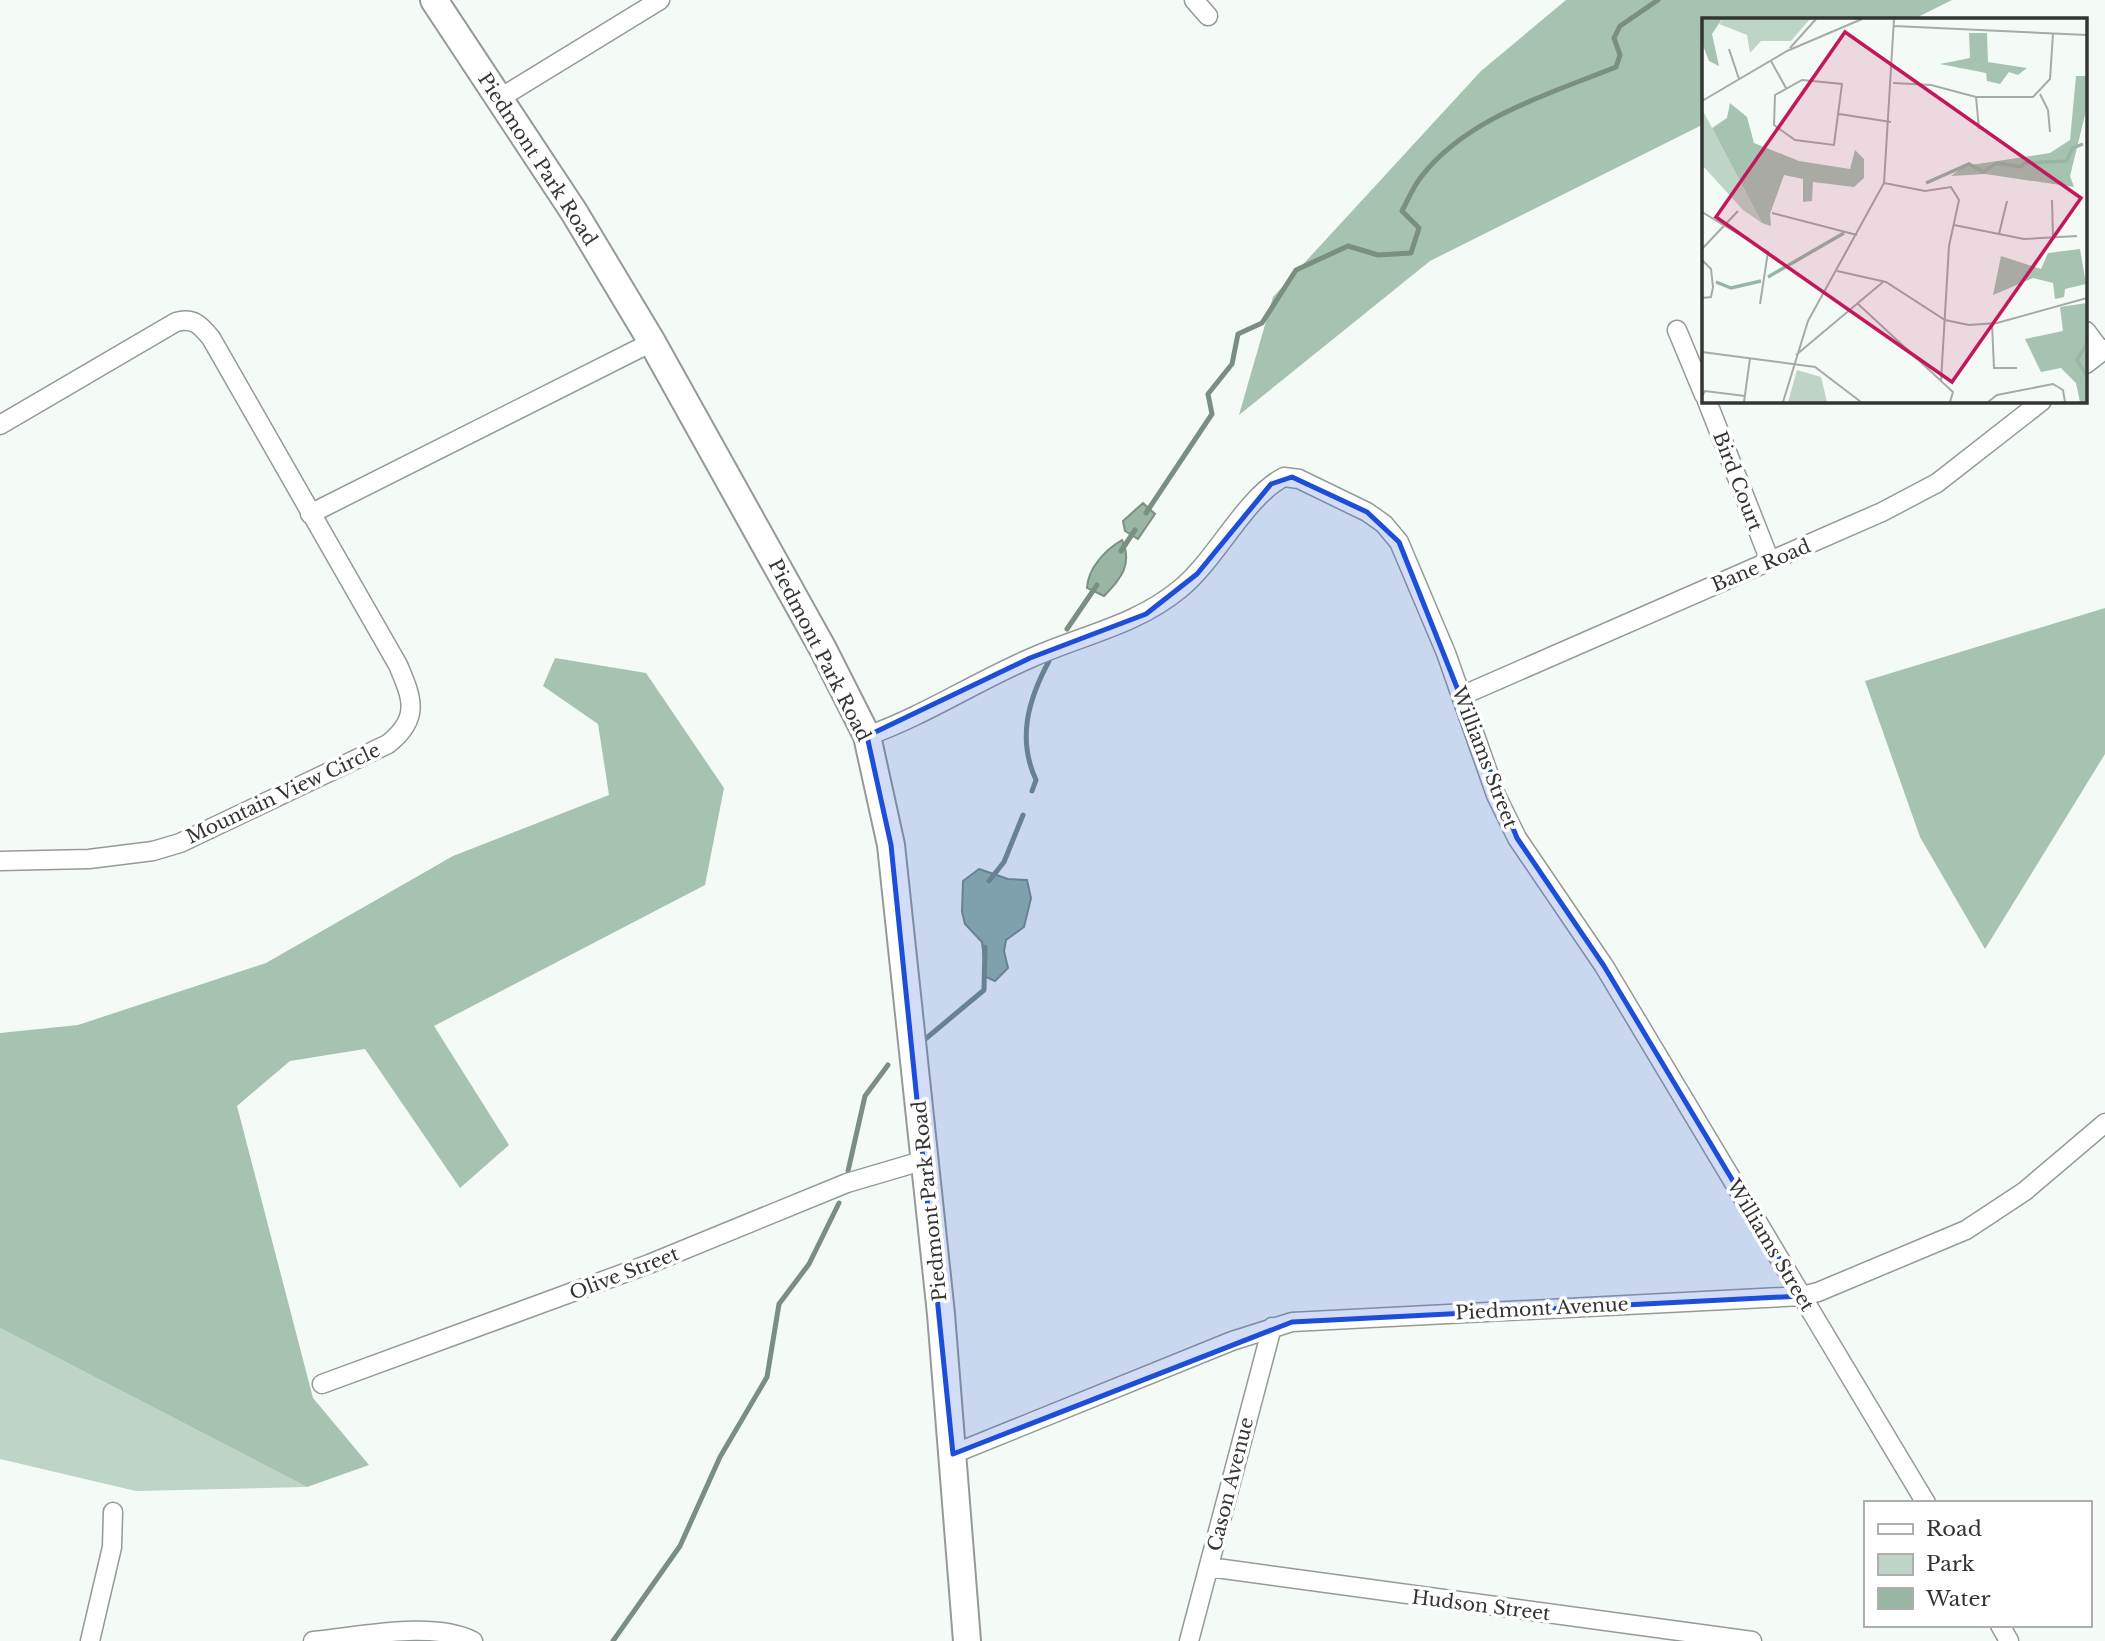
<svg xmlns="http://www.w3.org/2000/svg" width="2105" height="1641" font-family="'Libre Baskerville',serif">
<rect width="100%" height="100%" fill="#f4faf6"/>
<path fill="#bdd4c6" d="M0 1328 307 1487 136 1491 0 1459Z"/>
<path fill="#a5c3b0" d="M1566 0H1952L1914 19H1704V124L1430 261 1239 415 1273 297 1481 71Z
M2105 608V754L1985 949 1920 837 1865 681Z
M555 658 646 673 724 788 705 885 434 1026 509 1145 460 1188 365 1049 290 1061 237 1106 313 1398 369 1465 307 1487 0 1328V1033L78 1025 266 963 453 856 609 795 598 724 543 686Z"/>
<path fill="#98b6a3" stroke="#7a8f81" stroke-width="2" d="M1143 503 1155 514 1138 539 1125 531 1123 521Z
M1122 540C1133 564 1121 579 1104 596L1087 588C1088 568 1105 550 1122 540Z
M979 869 1008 879 1027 880 1031 898 1024 927 1006 940 1004 951 1008 968 995 981 986 977 982 942 965 924 962 912 963 881Z"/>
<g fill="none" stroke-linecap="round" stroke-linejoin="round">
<path stroke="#7a8f81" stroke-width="5" d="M1146 513 1212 414 1208 394 1232 364 1238 334 1262 323 1296 270 1348 246 1378 255 1411 253 1419 228 1402 211C1408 200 1413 187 1421 177 1466 118 1549 94 1616 67L1620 55 1614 38 1620 26 1658 0
M1121 551 1135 530
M1067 629 1097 585
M1032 791 1036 780C1017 739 1028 700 1049 661
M989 881 1004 862 1023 815
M923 1041 984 990 985 947
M848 1171 865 1096 888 1065
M613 1641 680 1546 720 1457 767 1377 779 1304 809 1264 839 1203"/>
<defs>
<path id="street" d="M1194 0 1208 16
M500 98 660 0
M1677 330 1704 395
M2086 331 2101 351
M2086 364 2105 349
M1707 401 1770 561
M0 425 176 322C194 317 201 326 211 338L398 665C412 698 421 718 388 744L180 843 153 851 89 859 0 861
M310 514 652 342
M1461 696 1882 512 1937 483 2042 401
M867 736C924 716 975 682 1031 658 1082 635 1135 626 1180 589 1217 559 1245 497 1284 477L1299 479 1367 512 1384 524 1399 542 1446 653 1496 795 1517 838 1604 966 1926 1503
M322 1384 649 1264 847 1183 925 1160
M953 1454 1232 1341 1292 1322 1802 1296 1818 1292 1966 1230 2025 1191 2105 1123
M1209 1567 1752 1641
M2000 1625 2009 1641
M90 1641 112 1547 113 1512
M313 1641C358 1637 432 1620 473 1641
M1189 1641 1272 1327"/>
<path id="secondary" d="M434 0 574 212 652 342 823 649 867 736 891 845 941 1314 967 1641"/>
</defs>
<use href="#street" stroke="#959a97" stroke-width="21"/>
<use href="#secondary" stroke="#959a97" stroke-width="30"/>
<use href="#street" stroke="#fff" stroke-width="18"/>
<use href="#secondary" stroke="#fff" stroke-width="26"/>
</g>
<path fill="#1d4ed8" fill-opacity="0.2" stroke="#1d4ed8" stroke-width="5" stroke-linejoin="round" d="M1292 477 1367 512 1399 542 1517 838 1604 966 1802 1296 1292 1322 953 1454 891 845 867 736 1030 658 1146 614 1197 574 1271 484Z"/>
<g text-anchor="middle" stroke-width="7" stroke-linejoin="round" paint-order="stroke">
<g font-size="19" fill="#333533" stroke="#fff">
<text transform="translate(538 159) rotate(57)" y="7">Piedmont Park Road</text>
<text transform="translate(1738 481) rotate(69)" y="7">Bird Court</text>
<text transform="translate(1761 565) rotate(-23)" y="7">Bane Road</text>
<text transform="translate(820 650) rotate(63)" y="7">Piedmont Park Road</text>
<text transform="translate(1485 757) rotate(69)" y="7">Williams Street</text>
<text transform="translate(283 793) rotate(-25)" y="7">Mountain View Circle</text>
<text transform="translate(929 1201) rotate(-96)" y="7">Piedmont Park Road</text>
<text transform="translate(1771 1245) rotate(59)" y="7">Williams Street</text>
<text transform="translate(624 1273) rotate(-21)" y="7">Olive Street</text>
<text transform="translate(1542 1308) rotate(-3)" y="7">Piedmont Avenue</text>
<text transform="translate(1230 1484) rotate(-76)" y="7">Cason Avenue</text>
<text transform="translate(1481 1605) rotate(7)" y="7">Hudson Street</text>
</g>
</g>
<g transform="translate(1702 18)">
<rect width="385" height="385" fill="#f4faf6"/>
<path d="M21 1H108L89 23H59L48 35 45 17 17 6ZM0 91 60 205 41 192 0 147ZM95 352 119 359 125 384H86Z" fill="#bdd4c6"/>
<path d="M20 1 10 16 17 48 7 43 0 25V2ZM267 15H285L286 44 325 50 316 57 307 54 298 66 285 63 284 55 238 46 268 40ZM374 58H385V89L368 158 372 169 283 156 249 158 262 148 348 135 368 122ZM28 85 45 99 52 125 97 143 148 151 153 132 162 141V160L152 169 111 164 110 183 101 184V161L82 157 68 196 69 208 60 205 10 110 25 100ZM378 231 384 266 363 271 362 279 353 281 351 265 331 260 291 277 299 238 339 251 346 235ZM385 285V384H378L374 365 359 350 339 354 323 321 361 313 358 289Z" fill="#a5c3b0"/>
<path fill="none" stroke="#98b6a3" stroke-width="3.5" d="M224 165 267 146 281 154 295 145 319 149 323 145 364 143 371 130 381 126M66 259 142 215M14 264 29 270 59 263M385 325 375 342 385 358"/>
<path fill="none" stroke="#a7aba8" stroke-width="2" d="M192 8 385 17M88 30 114 1M27 31 37 61M69 43 84 70M100 62 140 66 132 127 93 122 72 107 73 77ZM191 65 229 67 274 79H331L348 61 351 16M338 76 346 92 348 114M274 79 277 111M0 83 85 33 160 1M137 96 189 104M385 120V161M182 165 223 173 249 169 257 182 247 228 239 363M350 182 351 219M0 194 66 234 58 286M70 195 155 217M252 207 322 221 375 218M297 216 305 183M0 231 36 193M0 242 9 251 11 269 9 279 0 280M135 253 184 264 243 302 267 307 295 305 385 280M155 285 251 374 248 384M290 306 292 350H315M0 334 113 349 159 384M94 337 181 264M0 378 3 373 43 378M42 384 48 340M81 384 106 303 182 165 192 1M286 384 295 377 351 366 361 372 363 384"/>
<path fill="#c2185b" fill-opacity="0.15" stroke="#c2185b" stroke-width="3.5" d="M143 14 379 180 250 364 14 199Z"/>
<rect width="385" height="385" fill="none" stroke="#333533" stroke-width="3.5"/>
</g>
<rect x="1864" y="1501" width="228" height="126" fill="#ffffff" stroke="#adaead" stroke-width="2"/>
<rect x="1878" y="1524" width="35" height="10" fill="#ffffff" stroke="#adaead" stroke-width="2"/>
<text x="1926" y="1536" font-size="21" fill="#333533">Road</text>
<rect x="1878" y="1554" width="35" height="21" fill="#bdd4c6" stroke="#adaead" stroke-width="2"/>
<text x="1926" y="1571" font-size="21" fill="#333533">Park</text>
<rect x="1878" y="1588" width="35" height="21" fill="#98b6a3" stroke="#adaead" stroke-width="2"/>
<text x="1926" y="1606" font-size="21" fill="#333533">Water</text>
</svg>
